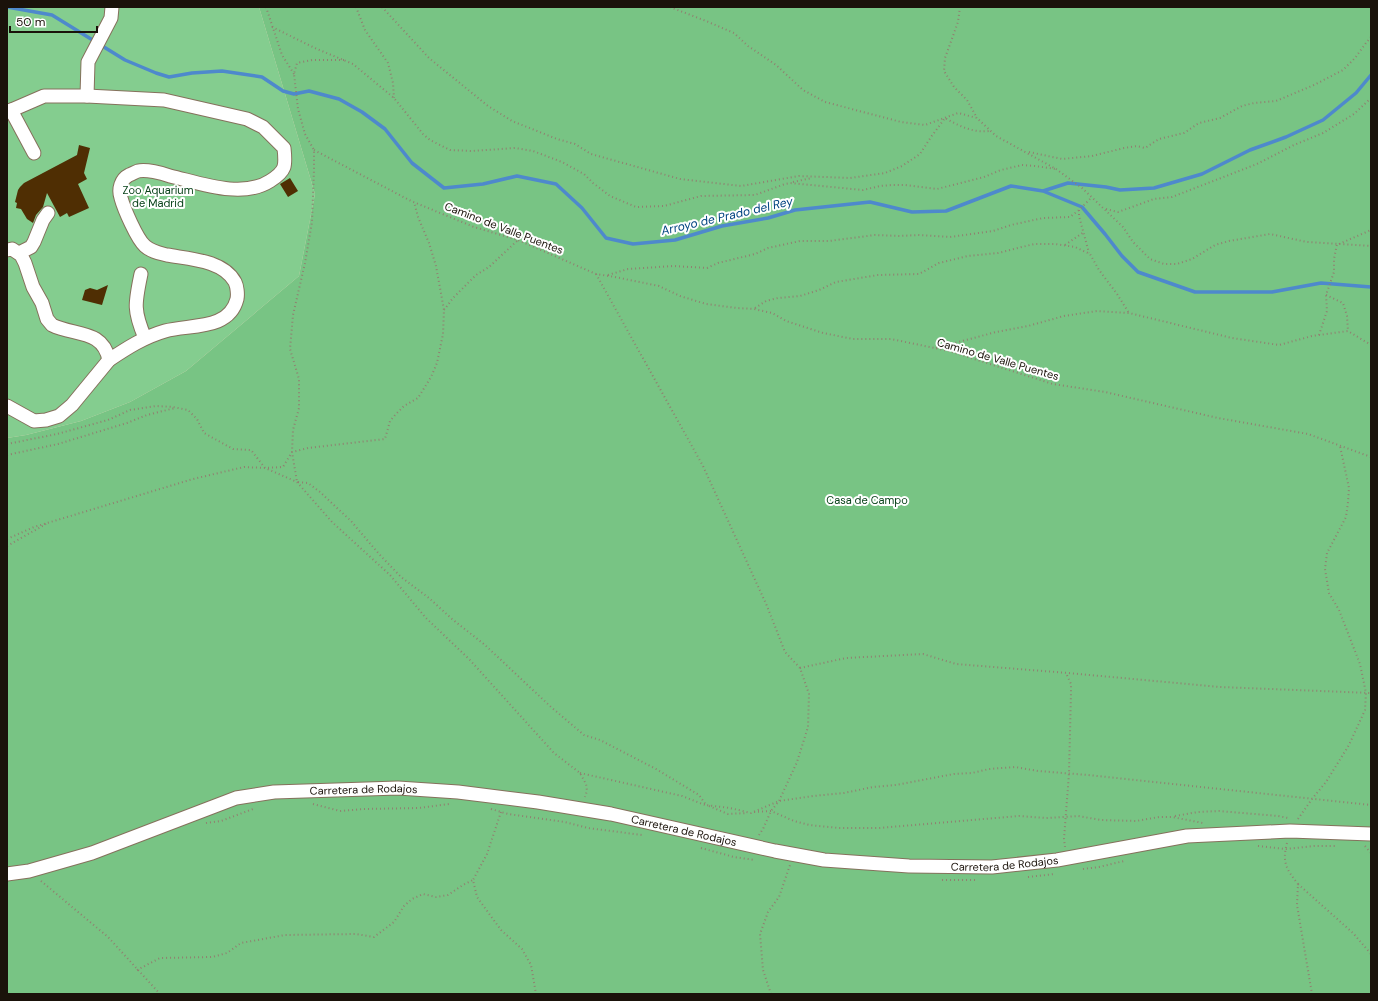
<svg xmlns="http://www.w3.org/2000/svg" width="1378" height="1001" font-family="'DM Sans',sans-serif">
<rect width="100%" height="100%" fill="#f5dec7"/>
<path fill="#84cd8f" d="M7 7H259L315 194 299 276 186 371 130 402 81 421 26 435 7 438Z"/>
<path fill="#78c484" d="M259 7H1371V994H7V438L26 435 81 421 130 402 186 371 299 276 315 194Z"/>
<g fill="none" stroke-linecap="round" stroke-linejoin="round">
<path stroke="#4e89cc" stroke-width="3.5" d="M7 7 52 15 125 60 156 73 169 77 192 73 222 71 262 77 283 91 294 94 309 91 339 99 362 112 385 129 412 163 444 188 483 184 517 176 556 184 582 208 606 238 633 244 675 240 722 226 768 218 795 210 870 202 912 212 946 211 1011 186 1043 191 1082 207 1105 234 1122 256 1138 272 1195 292H1272L1321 283 1371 287
M1043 191 1068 183 1106 187 1120 190 1154 188 1202 174 1250 150 1286 137 1323 120 1356 93 1371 75"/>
</g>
<path fill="#4f2e03" d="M79 145 90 148 84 173 87 179 78 184 89 208 69 217 67 213 60 217 47 193 43 207 36 215 33 223 27 219 21 209 16 208 17 203 15 202 18 190 20 187 24 183 77 155Z
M290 178 298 191 288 197 280 184Z
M108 285 102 305 82 300 85 290 90 288 97 290Z"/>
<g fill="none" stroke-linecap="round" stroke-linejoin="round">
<defs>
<g id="minor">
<path d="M87 96 88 62 111 18 112 7"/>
<path d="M11 110 34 153"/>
<path d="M7 112 44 96H87L164 100 247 119 263 127 284 148C286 166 286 171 270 181 242 199 200 183 170 176 162 173 146 169 138 171 135 172 132 174 129 175 121 179 118 189 121 198 124 209 137 239 145 246 152 252 159 253 167 255 189 259 223 260 235 282 237 286 238 294 237 299 229 331 189 324 165 331 144 337 127 348 109 360L72 405 59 416 46 420 34 421 7 406"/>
<path d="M7 250 12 249 21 255 25 263 33 287 42 303 47 319 52 325C74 336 103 329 109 360"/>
<path d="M19 253 31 247 34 242 43 220 48 213"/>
<path d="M141 274C135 303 133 310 145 338"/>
<path id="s1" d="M7 874 29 871 92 853 236 798 274 792 398 788 458 792 538 802 611 814 775 851 824 860 909 866 992 867 1057 860 1187 836 1290 831 1371 834"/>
</g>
</defs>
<use href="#minor" stroke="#85715c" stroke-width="15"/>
<path stroke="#908070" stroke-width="2" stroke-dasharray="1 3" stroke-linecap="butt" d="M266 7 282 55 294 74
M356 7 365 30 388 63 393 83 394 98
M382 7 429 58 488 106 512 121 557 139 575 144 591 154 680 179 741 186 799 176 850 178 885 173 902 166 920 154 931 137 945 118C959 126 973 133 989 131
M670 7 706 21 734 33 748 46 776 65 803 90 825 102 901 122 925 125 958 113 977 118 996 136 1056 169 1082 188 1123 227 1133 242 1150 259 1164 264H1177L1192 259 1215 245 1229 241 1270 234 1307 242 1371 246
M960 7 958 22 945 58 944 71 954 87 967 100 977 118
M272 27 317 49 353 64 394 98 423 134 430 140 450 150 472 151 515 148 533 151 562 162 584 174 593 183 610 196 636 207 664 206 701 196 755 195 785 184 790 183 863 190 880 186 892 185H905L937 189 984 177 1001 170 1022 165 1035 166 1056 169
M344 60H312L297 63 294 74 298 109 305 134 314 150V170L312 222 305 263 293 315 290 349 299 379V408L293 430 292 452 297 482 308 483 320 492 351 521 379 554 401 577 429 598 452 619 485 645 551 707 584 735 600 740 656 769 699 795 706 805 730 808 751 813 779 801 813 796 844 793 873 787 896 785 954 774 972 773 989 769 1015 767 1038 771 1088 775 1371 805
M314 150 411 201 474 227 518 240 596 274 615 277 659 286 680 296 706 304 737 308 754 309 772 313 786 321 823 333 853 339H891L949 351 1053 384 1105 392 1218 418 1308 434 1371 457
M1029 152 1062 159 1092 156 1124 148 1137 146 1145 148 1159 139 1184 133 1199 123 1220 118 1242 106 1254 103 1276 101 1314 85 1343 70 1355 58 1366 43 1371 37
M793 182 812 178
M1106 209 1118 212 1154 199 1172 197 1257 164 1294 145 1323 133 1354 114 1371 98
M1079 210V216L1089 253
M1339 244 1371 230
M1065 245 1084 232
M596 274 703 466 767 606 785 652 800 668 809 694 808 727 797 762 779 801 771 811 763 829 759 835
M608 275 628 269 673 266 707 268 718 263 755 254 768 248 800 241H829L875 235 900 236 918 235 950 237 993 231 1011 225 1043 218 1070 217 1079 210 1092 197
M1326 295 1343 303 1347 316 1348 331
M755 308 766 301 778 298 800 296 819 290 836 282 878 275 919 274 939 263 968 256 998 253 1034 244H1055L1075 247 1090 254 1099 270 1117 294 1129 313
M444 310 453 298 476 275 489 267 518 240
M1319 335 1327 311 1326 295 1334 272V259L1337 244
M936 348 996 332 1028 326 1064 316 1097 311 1129 313 1232 338 1279 345 1312 336 1348 331 1371 345
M7 444 57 434 108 420 130 410 156 406 173 407 188 410 197 419 204 433 233 449 251 450 265 468 283 467 292 452 308 448 385 439 390 421 395 415 404 406 418 398 431 377 437 363 443 334 444 310 436 266 429 243 418 217 414 202
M7 455 58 444 127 423 147 415 175 408
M7 539 34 527 193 479 244 467 265 468 297 482 332 522 390 575 426 618 469 659 554 753 580 773 586 784 587 791 585 797
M7 546 46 524
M800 668 846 658 923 654 956 664 1068 673 1220 687 1371 693
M580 773 682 796 705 805
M313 804 340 811 364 809 419 808 449 804
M709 806 728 814 747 813
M491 809 508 814 565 822 588 828 642 835
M501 812 487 854 473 880 477 897 501 930 522 949 531 965 536 994
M754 812 771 811 794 821 809 825 839 828H879L1019 816 1046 818 1078 816 1101 820 1136 821 1159 817H1172L1203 823
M1175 816 1198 812 1219 811 1278 816 1288 818
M1298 819 1312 799 1326 782 1349 745 1365 710 1366 693 1360 664 1339 610 1329 593 1325 569 1327 553 1346 517 1348 502 1349 488 1340 446
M206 823 221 821 253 809
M1287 843C1282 862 1286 869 1298 884L1297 905 1312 994
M1258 846 1286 849 1314 846H1337
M1365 846 1371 853
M1065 847 1064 839 1069 773 1071 692V684L1066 673
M701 848 734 857 755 860
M1083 869 1099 867 1124 861
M1028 877 1055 874
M942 880H977
M41 881 108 937 160 994
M1298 884 1353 933 1371 954
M137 970 160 958 212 957 227 953 241 943 285 935 356 934 374 937 394 922 404 906 412 899 423 894 436 897 448 895 463 885 473 880
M771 994 763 970 760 934 768 912 779 897 790 865"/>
<use href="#minor" stroke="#fff" stroke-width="13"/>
</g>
<g text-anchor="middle" stroke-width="4" stroke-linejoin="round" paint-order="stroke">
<g font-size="11" fill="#09431a" stroke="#fff">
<text x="158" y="194">Zoo Aquarium<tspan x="158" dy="13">de Madrid</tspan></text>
<text x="867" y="504">Casa de Campo</text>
</g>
<g font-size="11" fill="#1a120a" stroke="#fff">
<text transform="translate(504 228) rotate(21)" y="4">Camino de Valle Puentes</text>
<text transform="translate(998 359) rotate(16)" y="4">Camino de Valle Puentes</text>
<text dy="4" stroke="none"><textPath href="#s1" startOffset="370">Carretera de Rodajos</textPath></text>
<text dy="4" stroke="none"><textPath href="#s1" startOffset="694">Carretera de Rodajos</textPath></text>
<text dy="4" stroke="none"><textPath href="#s1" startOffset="1018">Carretera de Rodajos</textPath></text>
</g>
<g font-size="12" font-style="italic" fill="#004380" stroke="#fff">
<text transform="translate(727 216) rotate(-13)" y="4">Arroyo de Prado del Rey</text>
</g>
</g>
<rect width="1378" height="1001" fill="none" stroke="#1a120a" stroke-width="16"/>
<path d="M10 26v6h87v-6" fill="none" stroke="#1a120a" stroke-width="2"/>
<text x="16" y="26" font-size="12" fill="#1a120a" stroke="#ffffff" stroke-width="3" paint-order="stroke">50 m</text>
</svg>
